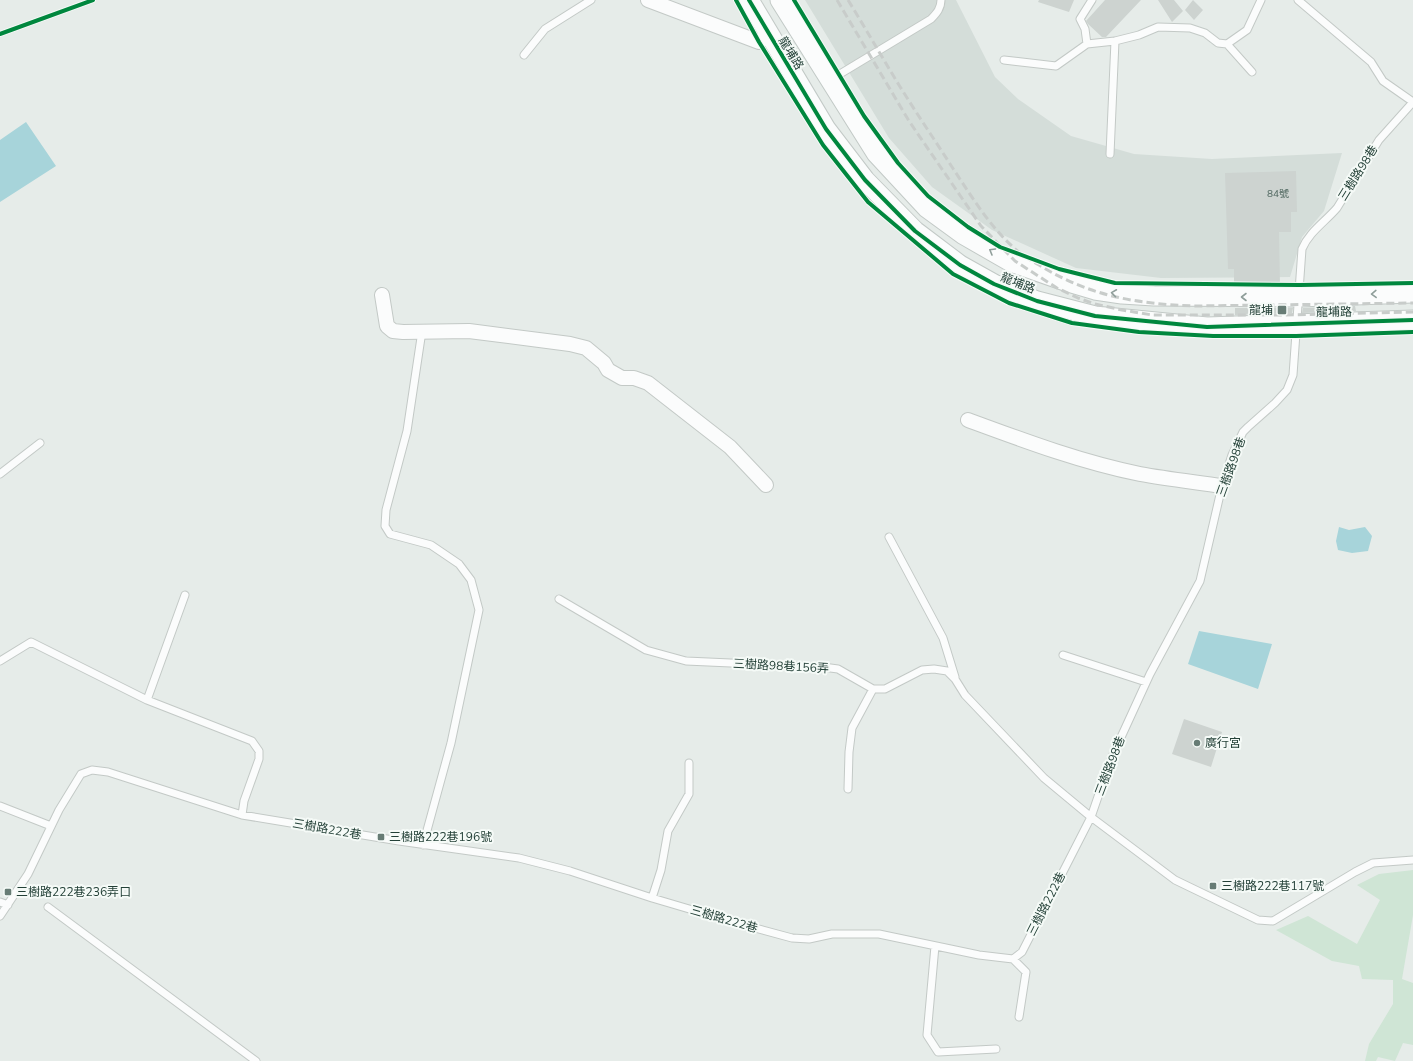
<svg xmlns="http://www.w3.org/2000/svg" width="1413" height="1061" font-family="'Nunito Sans','Noto Sans TC',sans-serif">
<rect width="100%" height="100%" fill="#e6ece9"/>
<path fill="#d4ddd9" d="M805 0H956L995 77 1018 99 1071 136 1134 154 1212 159 1342 153 1324 211 1302 237 1290 277 1161 278 1076 268 992 230 932 187 889 138Z"/>
<path fill="#cfe5d5" d="M1413 870V915L1402 979 1413 983V1045L1403 1043 1395 1061 1378 1057 1376 1061H1365L1369 1044 1393 1004V980L1362 979 1359 966 1332 961 1276 930 1308 916 1357 944 1380 900 1357 885 1379 874Z"/>
<path fill="#a7d4da" d="M26 122 56 166 0 202V140Z
M1339 527 1349 530 1365 527 1372 536 1368 551 1352 553 1338 550 1336 541Z
M1199 631 1272 644 1258 689 1188 664Z"/>
<path fill="#cdd3d0" d="M1039 0H1074L1069 12 1038 2Z
M1105 0H1141L1106 37H1102L1088 24 1086 21Z
M1158 0H1174L1183 11 1172 22Z
M1193 0 1203 10 1194 20 1185 10Z
M1296 171 1297 212H1291V232H1279L1280 286H1294H1234V269H1228L1225 173Z
M1355 306 1356 311 1302 313 1303 308Z
M1235 308H1293L1292 313 1235 315Z
M1184 719 1222 732 1211 767 1172 754Z"/>
<g fill="none" stroke-linecap="round" stroke-linejoin="round">
<defs>
<path id="lane" d="M1298 0 1371 62 1383 81 1413 102
M1087 44 1085 29 1080 19 1092 0
M1227 44 1252 72
M524 55 545 29 591 0
M1004 60 1056 66 1087 44 1115 41 1139 35 1158 27 1190 28 1205 33 1218 43 1227 44 1247 30 1261 0
M830 80 931 19C937 13 941 8 941 0
M1110 154 1115 41
M422 331 407 431 386 510 385 526 390 534 431 545 459 564 471 580 479 610 451 743 423 845
M0 474 40 443
M889 537 943 638 955 677
M559 599 646 650 686 661 823 667 838 669 873 689H885L922 670 934 669 947 671 955 679 965 695 1044 778 1091 817 1175 880 1258 920 1273 921 1355 872 1373 863 1413 860
M1063 655 1146 682
M0 661 31 642 147 700 252 741 259 751V759L244 801 242 815
M147 700 185 595
M848 789 849 752 852 728 873 689
M0 806 51 826
M652 898 661 870 668 831 689 794V763
M0 902 8 905
M48 907 256 1061
M0 916 28 874 59 810 81 774 92 770 108 772 242 815 399 841 519 858 570 871 652 898 740 924 792 938 809 939 832 934H879L979 955 1013 959 1022 952 1091 817 1111 759 1150 674 1200 581 1222 486 1232 455 1243 432 1248 427 1275 403 1287 390 1293 375 1302 249C1309 232 1325 222 1337 208L1379 140 1413 102
M935 946 927 1035 938 1052 996 1049
M1013 959 1026 972 1019 1017"/>
<path id="street" d="M648 0 759 42 769 35
M382 295 387 326 393 331 403 332 469 331 570 344 586 348 604 363 608 370 622 378H634L648 383 730 447 766 485
M968 420C1025 441 1081 462 1140 474 1167 479 1195 482 1222 486"/>
<path id="secondary" d="M749 0 826 129 865 180 915 231 960 265 994 284 1037 301 1095 316 1207 327 1413 320
M780 0 876 153 927 208 964 235 1011 262 1068 282 1095 290 1122 294 1154 296 1298 297 1413 293"/>
</defs>
<use href="#lane" stroke="#c3c9c6" stroke-width="9"/>
<use href="#street" stroke="#c3c9c6" stroke-width="16"/>
<use href="#secondary" stroke="#c2c9c6" stroke-width="21"/>
<use href="#lane" stroke="#fbfcfc" stroke-width="7"/>
<use href="#street" stroke="#fbfcfc" stroke-width="14"/>
<use href="#secondary" stroke="#fbfcfc" stroke-width="19"/>
<path stroke="#c8ccca" stroke-width="3" stroke-dasharray="8 4" stroke-linecap="butt" d="M837 0 909 121 981 226 1015 261 1057 288 1078 298 1095 304 1122 310 1152 315H1283L1413 312
M848 0C869 34 888 68 909 101 923 123 938 145 952 167 970 194 988 224 1012 246 1020 254 1030 260 1039 265 1089 296 1137 304 1194 306L1413 303"/>
<defs>
<path id="cycleway" d="M736 0 759 42 823 145 868 202 953 274 1009 303 1072 323 1139 332 1213 336H1296L1413 332
M749 0 826 129 865 180 915 231 960 265 994 284 1037 301 1095 316 1207 327 1413 320
M794 0 864 116 898 163 928 196 968 227 1000 247 1059 269 1115 283 1300 285 1413 283
M0 34 93 0"/>
</defs>
<use href="#cycleway" stroke="#f5faf7" stroke-width="6"/>
<use href="#cycleway" stroke="#00873e" stroke-width="4"/>
</g>
<defs><path id="oneway-chevron" d="M-2-3.5L2.5 0L-2 3.5" fill="none" stroke-width="1.6" stroke-linecap="round" stroke-linejoin="round"/></defs>
<g stroke="#8f9e9a">
<use href="#oneway-chevron" transform="translate(992 251) rotate(-150)"/>
<use href="#oneway-chevron" transform="translate(1114 293) rotate(-172)"/>
<use href="#oneway-chevron" transform="translate(1374 294) rotate(178)"/>
<use href="#oneway-chevron" transform="translate(1244 297) rotate(-180)"/>
</g>
<g fill="#677c75" stroke="#f5faf7" stroke-width="1.5">
<rect x="1277" y="305" width="10" height="10" rx="2"/>
<circle cx="1197" cy="743" r="4"/>
<rect x="377" y="833" width="8" height="8" rx="2"/>
<rect x="1209" y="882" width="8" height="8" rx="2"/>
<rect x="4" y="888" width="8" height="8" rx="2"/>
</g>
<g text-anchor="middle" stroke-width="4" stroke-linejoin="round" paint-order="stroke">
<g font-size="10" fill="#4e665e">
<text x="1278" y="197">84號</text>
</g>
<g font-size="12" fill="#234037" stroke="#f5faf7">
<text transform="translate(791 53) rotate(59)" y="4">龍埔路</text>
<text transform="translate(1358 173) rotate(-58)" y="4">三樹路98巷</text>
<text transform="translate(1018 283) rotate(22)" y="4">龍埔路</text>
<text transform="translate(1334 312) rotate(-1)" y="4">龍埔路</text>
<text transform="translate(1231 467) rotate(-70)" y="4">三樹路98巷</text>
<text transform="translate(781 666) rotate(3)" y="4">三樹路98巷156弄</text>
<text transform="translate(1110 766) rotate(-69)" y="4">三樹路98巷</text>
<text transform="translate(327 829) rotate(10)" y="4">三樹路222巷</text>
<text transform="translate(1046 904) rotate(-63)" y="4">三樹路222巷</text>
<text transform="translate(724 919) rotate(16)" y="4">三樹路222巷</text>
</g>
<g font-size="12" fill="#234037" stroke="#f5faf7" text-anchor="start">
<text x="1273" y="314" text-anchor="end">龍埔</text>
<text x="1205" y="747">廣行宮</text>
<text x="389" y="841">三樹路222巷196號</text>
<text x="1221" y="890">三樹路222巷117號</text>
<text x="16" y="896">三樹路222巷236弄口</text>
</g>
</g>
</svg>
